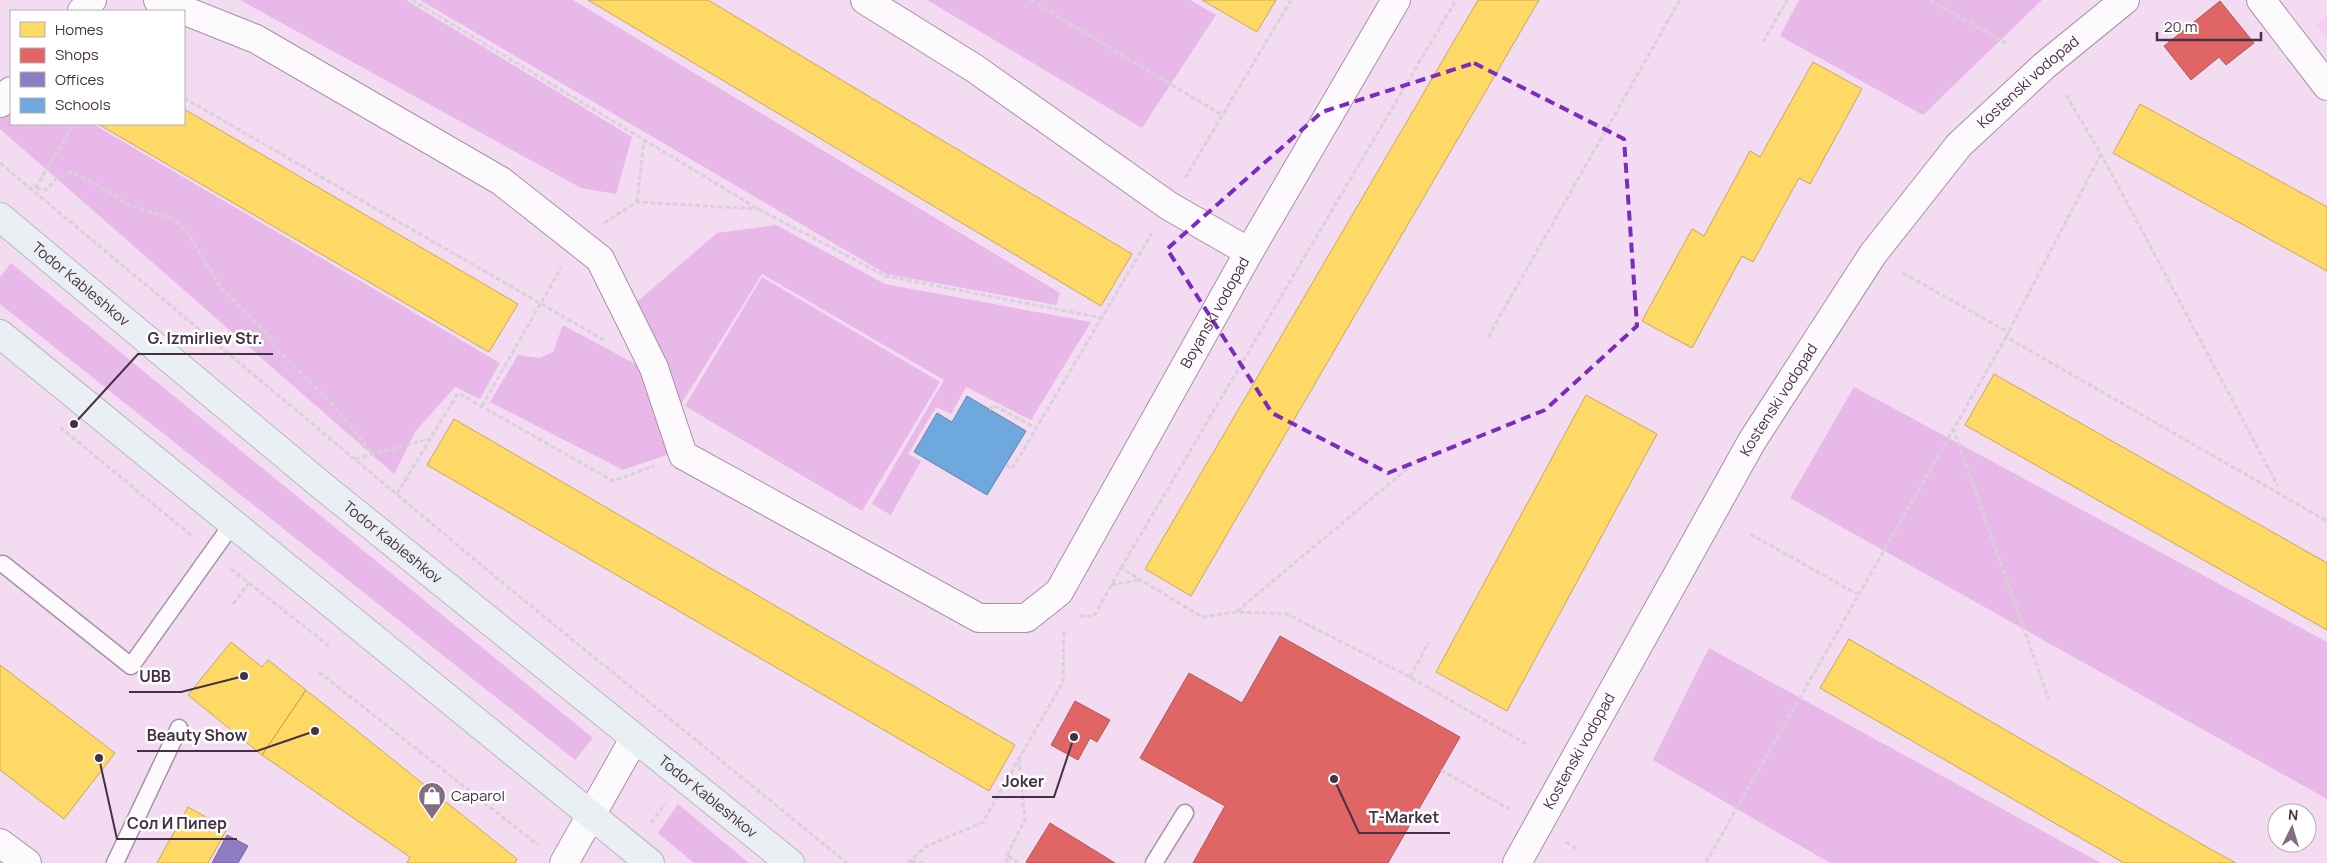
<svg xmlns="http://www.w3.org/2000/svg" width="2327" height="863" font-family="Manrope,sans-serif">
<rect width="100%" height="100%" fill="#f3dcf2"/>
<path fill="#f7cdf6" d="M2327 15V39L2316 25Z"/>
<path fill="#e8b8e8" d="M240 0H406L632 137 616 194 581 188Z
M420 0H573L1060 293 1056 305 886 274Z
M927 0H1190L1216 15 1142 128Z
M1799 0H2042L1923 115 1780 36Z
M11 106V124H93L500 363 480 399 455 387 415 432 394 474 0 129V117Z
M776 225 885 284 1091 322 1031 420 966 387 951 414 936 407 908 454 921 461 891 515 872 504 944 380 762 274 675 414 631 307 717 233Z
M11 263 593 738 575 760 0 304V277Z
M762 277 940 382 862 511 685 406Z
M563 325 650 372 675 452 623 470 490 402 518 355 540 358 553 352Z
M1854 387 2327 642V799L1790 498Z
M1709 648 2101 863H1830L1653 760Z
M678 804 749 863H694L658 833Z"/>
<path fill="#ffd966" stroke="#c7a75c" d="M588 0H708L1132 254 1101 306Z
M1202 0H1276L1257 32Z
M1478 0H1539L1191 596 1145 569Z
M1813 62 1862 89 1810 184 1799 178 1753 262 1742 256 1692 348 1642 321 1692 229 1704 236 1750 151 1760 157Z
M2140 104 2327 207V271L2113 153Z
M184 109 518 304 489 352 98 124H184Z
M1994 374 2327 563V630L1965 425Z
M1586 395 1657 434 1507 711 1436 672Z
M454 419 1015 745 989 791 427 465Z
M1849 639 2212 850 2236 863H2124L1820 688Z
M231 642 262 667 268 660 306 690 262 755 188 695Z
M0 665 115 753 64 819 0 770Z
M306 690 517 859 515 863H407L410 857 262 755Z
M188 807 227 829 208 863H157Z"/>
<path fill="#e06666" stroke="#b2565c" d="M2220 1 2254 43 2226 65 2219 57 2191 80 2164 46Z
M1280 636 1460 737 1388 863H1193L1225 806 1140 758 1189 673 1242 703Z
M1075 701 1110 720 1097 742 1090 738 1078 760 1051 745Z
M1050 823 1115 863H1028L1026 862Z"/>
<path fill="#8e7cc3" stroke="#78669d" d="M227 835 248 846 238 863H212Z"/>
<path fill="#6fa8dc" stroke="#6284af" d="M967 396 1026 431 987 495 914 452 937 413 952 422Z"/>
<g fill="none" stroke-linecap="round" stroke-linejoin="round">
<defs>
<path id="service" d="M3 564 131 666 233 523
M115 863 179 728
M1154 863 1185 813"/>
<g id="minor">
<path id="s1" d="M158 0 256 39 501 181 600 259 654 368 683 455 979 618H1026L1059 592 1249 252 1396 0"/>
<path d="M865 0 974 68 1169 206 1249 252"/>
<path d="M2261 0 2327 86"/>
<path d="M82 11 92 0"/>
<path d="M0 103 11 91"/>
<path d="M0 843 27 863"/>
<path d="M564 863 634 739"/>
</g>
<g id="tertiary">
<path id="s2" d="M1517 863 1752 441 1873 254 1959 145 2044 66 2125 0"/>
</g>
<g id="primary">
<path id="s3" d="M0 217 321 485 790 863"/>
<path d="M0 334 650 863"/>
</g>
</defs>
<use href="#service" stroke="#a592a4" stroke-width="19"/>
<use href="#minor" stroke="#a592a4" stroke-width="30"/>
<use href="#tertiary" stroke="#a592a4" stroke-width="30"/>
<use href="#primary" stroke="#b5b7c4" stroke-width="30"/>
<path stroke="#d8d1d8" stroke-width="3" stroke-dasharray="5 2.5" stroke-linecap="butt" d="M412 0 760 210 886 276 1102 318
M1030 0 1222 115
M1930 0 2006 43
M1763 42 1787 0
M2066 95 2101 154 2278 486
M184 98 604 340
M2101 154 2006 337 2327 521
M0 163 504 584 847 863
M1185 178 1291 0
M35 188 74 124
M36 188 46 190 55 180 71 172 98 185 128 205 174 219 186 230 221 288 265 332 280 353 332 404 373 454
M637 202 644 140
M604 223 637 202 759 209
M1903 273 2008 332
M1488 337 1680 0
M482 406 561 268
M990 410 993 405 1036 428
M60 427 192 536
M1953 428 2049 700
M355 459 429 439
M1006 465 1012 469 1152 233
M397 494 458 393 613 481 654 466
M1750 534 1857 594
M1121 568 1456 0
M231 569 329 646
M1111 585 1139 580
M233 604 249 583
M1237 611 1419 459
M1079 616H1094L1121 568 1202 617 1236 612 1287 614 1410 677 1526 744
M319 672 538 845
M1410 677 1429 642
M1441 770 1509 809
M651 823 665 804
M1566 842 1579 850
M1008 856 1019 863
M911 861 924 863
M1706 862 2009 332
M908 863 925 847 983 822 1063 682 1064 630
M1007 863V855L1025 820 1019 760"/>
<use href="#service" stroke="#fdfafd" stroke-width="16"/>
<use href="#minor" stroke="#fdfafd" stroke-width="28"/>
<use href="#tertiary" stroke="#fdfafd" stroke-width="28"/>
<use href="#primary" stroke="#eaeff3" stroke-width="28"/>
</g>
<path fill="none" stroke="#7b2cbf" stroke-width="4" stroke-dasharray="10 6" stroke-linejoin="round" d="M1474 63 1624 139 1637 326 1545 410 1388 473 1272 413 1167 249 1322 112Z"/>
<defs>
<symbol id="shop-pin" viewBox="-11 -11 22 30"><path d="M0 17L-7.5 6A9.5 9.5 0 1 1 7.5 6Z" fill="#826d82" stroke="#fff"/><path d="M-5-2.5h2.3a2.7 3.5 0 0 1 5.4 0H5L5.5 6h-11ZM-1.5-2.5h3a1.5 2.3 0 0 0-3 0Z" fill="#fff"/></symbol>
</defs>
<g fill-rule="evenodd">
<use href="#shop-pin" x="416" y="780" width="32" height="43"/>
</g>
<g text-anchor="middle" stroke-width="5" stroke-linejoin="round" paint-order="stroke">
<g font-size="15" fill="#453145" stroke="#fff">
<text dy="5" stroke="none"><textPath href="#s2" startOffset="938">Kostenski vodopad</textPath></text>
<text dy="5" stroke="none"><textPath href="#s3" startOffset="105">Todor Kableshkov</textPath></text>
<text dy="5" stroke="none"><textPath href="#s1" startOffset="1475">Boyanski vodopad</textPath></text>
<text dy="5" stroke="none"><textPath href="#s2" startOffset="532">Kostenski vodopad</textPath></text>
<text dy="5" stroke="none"><textPath href="#s3" startOffset="510">Todor Kableshkov</textPath></text>
<text dy="5" stroke="none"><textPath href="#s2" startOffset="128">Kostenski vodopad</textPath></text>
<text dy="5" stroke="none"><textPath href="#s3" startOffset="915">Todor Kableshkov</textPath></text>
</g>
<g font-size="15" fill="#453145" stroke="#fff" text-anchor="start">
<text x="451" y="801">Caparol</text>
</g>
</g>
<path fill="none" stroke="#453145" stroke-width="2" d="M74 424L138 354H273M244 676L181 692H129M315 731L257 751H137M1074 737L1054 797H992M1334 779L1359 833H1450M99 758L117 839H237"/>
<g fill="#453145" stroke="#fff" stroke-width="2">
<circle cx="74" cy="424" r="5"/>
<circle cx="244" cy="676" r="5"/>
<circle cx="315" cy="731" r="5"/>
<circle cx="1074" cy="737" r="5"/>
<circle cx="1334" cy="779" r="5"/>
<circle cx="99" cy="758" r="5"/>
</g>
<g font-size="16" text-anchor="middle" font-weight="bold" fill="#453145" stroke="#fff" stroke-width="5" stroke-linejoin="round" paint-order="stroke">
<text x="205" y="344">G. Izmirliev Str.</text>
<text x="155" y="682">UBB</text>
<text x="197" y="741">Beauty Show</text>
<text x="1023" y="787">Joker</text>
<text x="1404" y="823">T-Market</text>
<text x="177" y="829">Сол И Пипер</text>
</g>
<rect x="10" y="10" width="175" height="115" fill="#ffffff" stroke="#b5adb5"/>
<rect x="20" y="22" width="25" height="15" fill="#ffd966" stroke="#b5adb5"/>
<text x="55" y="35" font-size="15" fill="#453145">Homes</text>
<rect x="20" y="48" width="25" height="15" fill="#e06666" stroke="#b5adb5"/>
<text x="55" y="60" font-size="15" fill="#453145">Shops</text>
<rect x="20" y="72" width="25" height="15" fill="#8e7cc3" stroke="#b5adb5"/>
<text x="55" y="85" font-size="15" fill="#453145">Offices</text>
<rect x="20" y="98" width="25" height="15" fill="#6fa8dc" stroke="#b5adb5"/>
<text x="55" y="110" font-size="15" fill="#453145">Schools</text>
<g transform="translate(2292 828) rotate(5)"><circle r="24" fill="#ffffff" stroke="#b5adb5"/>
<path d="M0-4L9 19L0 12L-9 19Z" fill="#826d82"/>
<text y="-8" font-size="14" font-weight="bold" text-anchor="middle" fill="#453145">N</text>
</g>
<path d="M2157 32v8h104v-8" fill="none" stroke="#453145" stroke-width="2.5"/>
<text x="2164" y="32" font-size="15" fill="#453145" stroke="#ffffff" stroke-width="4" paint-order="stroke">20 m</text>
</svg>
